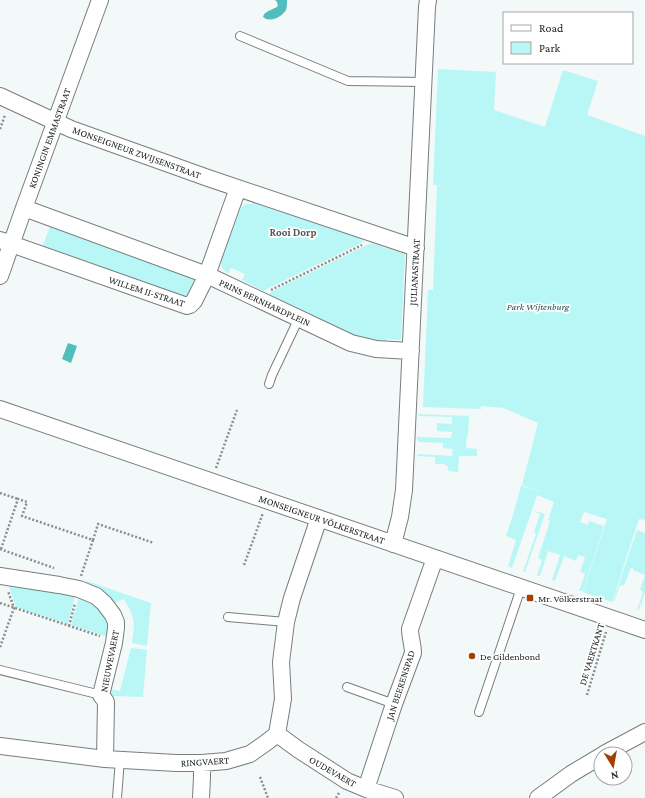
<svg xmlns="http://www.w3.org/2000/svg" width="645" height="798" font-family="'Crimson Pro',serif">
<rect width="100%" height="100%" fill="#f2f9f8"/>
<path fill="#b8f7f5" d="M438 69 496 72 494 110 545 127 563 70 598 81 587 115 645 136V520L639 519 612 602 583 592 607 519 581 511 584 512 580 522 588 525 589 521 604 526 583 591H579L585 574 580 572 585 557 578 555 576 561 564 556 555 581 552 580 560 555 548 551 540 576H537L542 560 538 558 550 521 548 520 554 502 537 495 532 510 545 514 525 572H523L536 534 534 532 540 514 532 510 512 568 508 566 516 540 506 536 513 515 521 486 538 491 537 492 538 491 522 485 538 423 504 408 481 406V409L423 407 428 290H433L437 185H433Z
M253 201 362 236 361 240 365 241 263 291 242 280 245 274 231 268 228 274C223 270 221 267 221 261L241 208 245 204H252Z
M51 224 192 276 194 280 195 286 187 298 41 250Z
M371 243 405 254 401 340 387 339V343L365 341 269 298 271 295 269 293Z
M419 414 469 416 468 435H467L466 448 477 449V456H459L458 472 448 471V466H445V464H435V457L417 456 418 454 452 456 453 449 443 448V443L418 442 417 437 451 438 452 432 437 431V423L452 424V417L418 416Z
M637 530 645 533V592L639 610H637L643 592 640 590 645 575 633 570V568H631L624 586 620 585 614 602 613 601Z
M87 581 151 603 147 646 132 643C135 622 135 618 124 599L114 603 104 592 86 584Z
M8 584 75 596 68 624 16 607Z
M79 597 93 603 105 615 110 628 108 637 71 625Z
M131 648 147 650 143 697 115 696 110 697 108 692 110 689 120 691Z"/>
<path fill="#51bdbc" d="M275 0H287C287 3 287 7 286 10 282 17 270 23 263 17 264 11 273 10 278 6L277 2Z
M68 343 77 346 71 363 62 359Z"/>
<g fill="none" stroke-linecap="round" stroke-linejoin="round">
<defs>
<path id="lane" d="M240 36 348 81 423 82
M269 384 272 375 299 318
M228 617 286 622
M0 670 101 695
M347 687 394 704
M479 712 521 588
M117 798 120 759"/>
<path id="street" d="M0 96 71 129 208 178 416 248
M24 208 207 275 351 343 376 349 411 351
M0 240 187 306 190 305 194 301 207 275 238 188
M0 276 24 208 100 0
M0 409 645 630
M393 544 400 517 404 490 427 7 428 0
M0 576 59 585 79 589 96 596 104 603 113 615 116 622V628L114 643 101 695 106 702 105 759
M277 734 299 750 347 781 366 789 395 798
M0 746 105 759 176 763H202L226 761 250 754 267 742 277 734 283 699 281 662 286 622 292 598 319 518
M604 754 645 732
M366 789 394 704 413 653C413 645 410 637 410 629L435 558
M201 798 202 777V763
M538 798 571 774 601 756"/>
</defs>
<use href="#lane" stroke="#787e7d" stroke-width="10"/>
<use href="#street" stroke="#787e7d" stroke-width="18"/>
<path stroke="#898e8e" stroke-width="2.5" stroke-dasharray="2 2" stroke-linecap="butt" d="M0 129 5 115
M271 290 362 245
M216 468 237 410
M0 493 18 499
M93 540 98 524 154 543
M0 549 54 568
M1 549 18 499 27 502 22 516 93 540 81 576
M244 565 263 513
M0 603 100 636
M69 626 75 603
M0 647 14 608 8 591
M587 695 606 632
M260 777 268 798
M336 798 339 793"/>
<use href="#lane" stroke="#fff" stroke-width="8"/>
<use href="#street" stroke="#fff" stroke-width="16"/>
</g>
<g fill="#a34000" stroke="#fff" stroke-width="1.5">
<rect x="526" y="594" width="8" height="8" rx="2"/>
<circle cx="472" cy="656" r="4"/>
</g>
<g text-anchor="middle" stroke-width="3.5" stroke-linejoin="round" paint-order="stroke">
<g font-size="10" fill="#212424" stroke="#fff">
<text transform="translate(49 138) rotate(-70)" y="4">KONINGIN EMMASTRAAT</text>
<text transform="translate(137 152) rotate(20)" y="4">MONSEIGNEUR ZWIJSENSTRAAT</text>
<text transform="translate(414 272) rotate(-87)" y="4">JULIANASTRAAT</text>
<text transform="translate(147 291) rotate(18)" y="4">WILLEM II-STRAAT</text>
<text transform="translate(265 302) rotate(25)" y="4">PRINS BERNHARDPLEIN</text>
<text transform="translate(322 519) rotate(19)" y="4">MONSEIGNEUR VÖLKERSTRAAT</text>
<text transform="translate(591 654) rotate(-73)" y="4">DE VAERTKANT</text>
<text transform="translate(109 661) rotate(-79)" y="4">NIEUWEVAERT</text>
<text transform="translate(400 685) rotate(-72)" y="4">JAN BEERENSPAD</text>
<text transform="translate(205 761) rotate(-4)" y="4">RINGVAERT</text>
<text transform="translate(333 771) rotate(30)" y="4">OUDEVAERT</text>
</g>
<g font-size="10" font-style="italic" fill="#235252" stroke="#fff">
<text x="538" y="310">Park Wijtenburg</text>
</g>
<g font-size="10" fill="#212424" stroke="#fff" text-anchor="start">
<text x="538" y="602">Mr. Völkerstraat</text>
<text x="480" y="660">De Gildenbond</text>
</g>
<g font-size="11" font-weight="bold" fill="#535959" stroke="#fff">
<text x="293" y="236">Rooi Dorp</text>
</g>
</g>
<rect x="503" y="12" width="130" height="52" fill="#ffffff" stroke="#a6a7a7"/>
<rect x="511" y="25" width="20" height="6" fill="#ffffff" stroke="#a6a7a7"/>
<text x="539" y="32" font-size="12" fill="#212424">Road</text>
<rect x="511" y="42" width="20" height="12" fill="#b8f7f5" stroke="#a6a7a7"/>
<text x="539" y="52" font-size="12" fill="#212424">Park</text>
<g transform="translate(613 766) rotate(169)"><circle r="19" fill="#ffffff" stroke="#a6a7a7"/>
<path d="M0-3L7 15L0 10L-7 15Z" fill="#a34000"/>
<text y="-6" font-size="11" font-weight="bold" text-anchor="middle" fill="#212424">N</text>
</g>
</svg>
